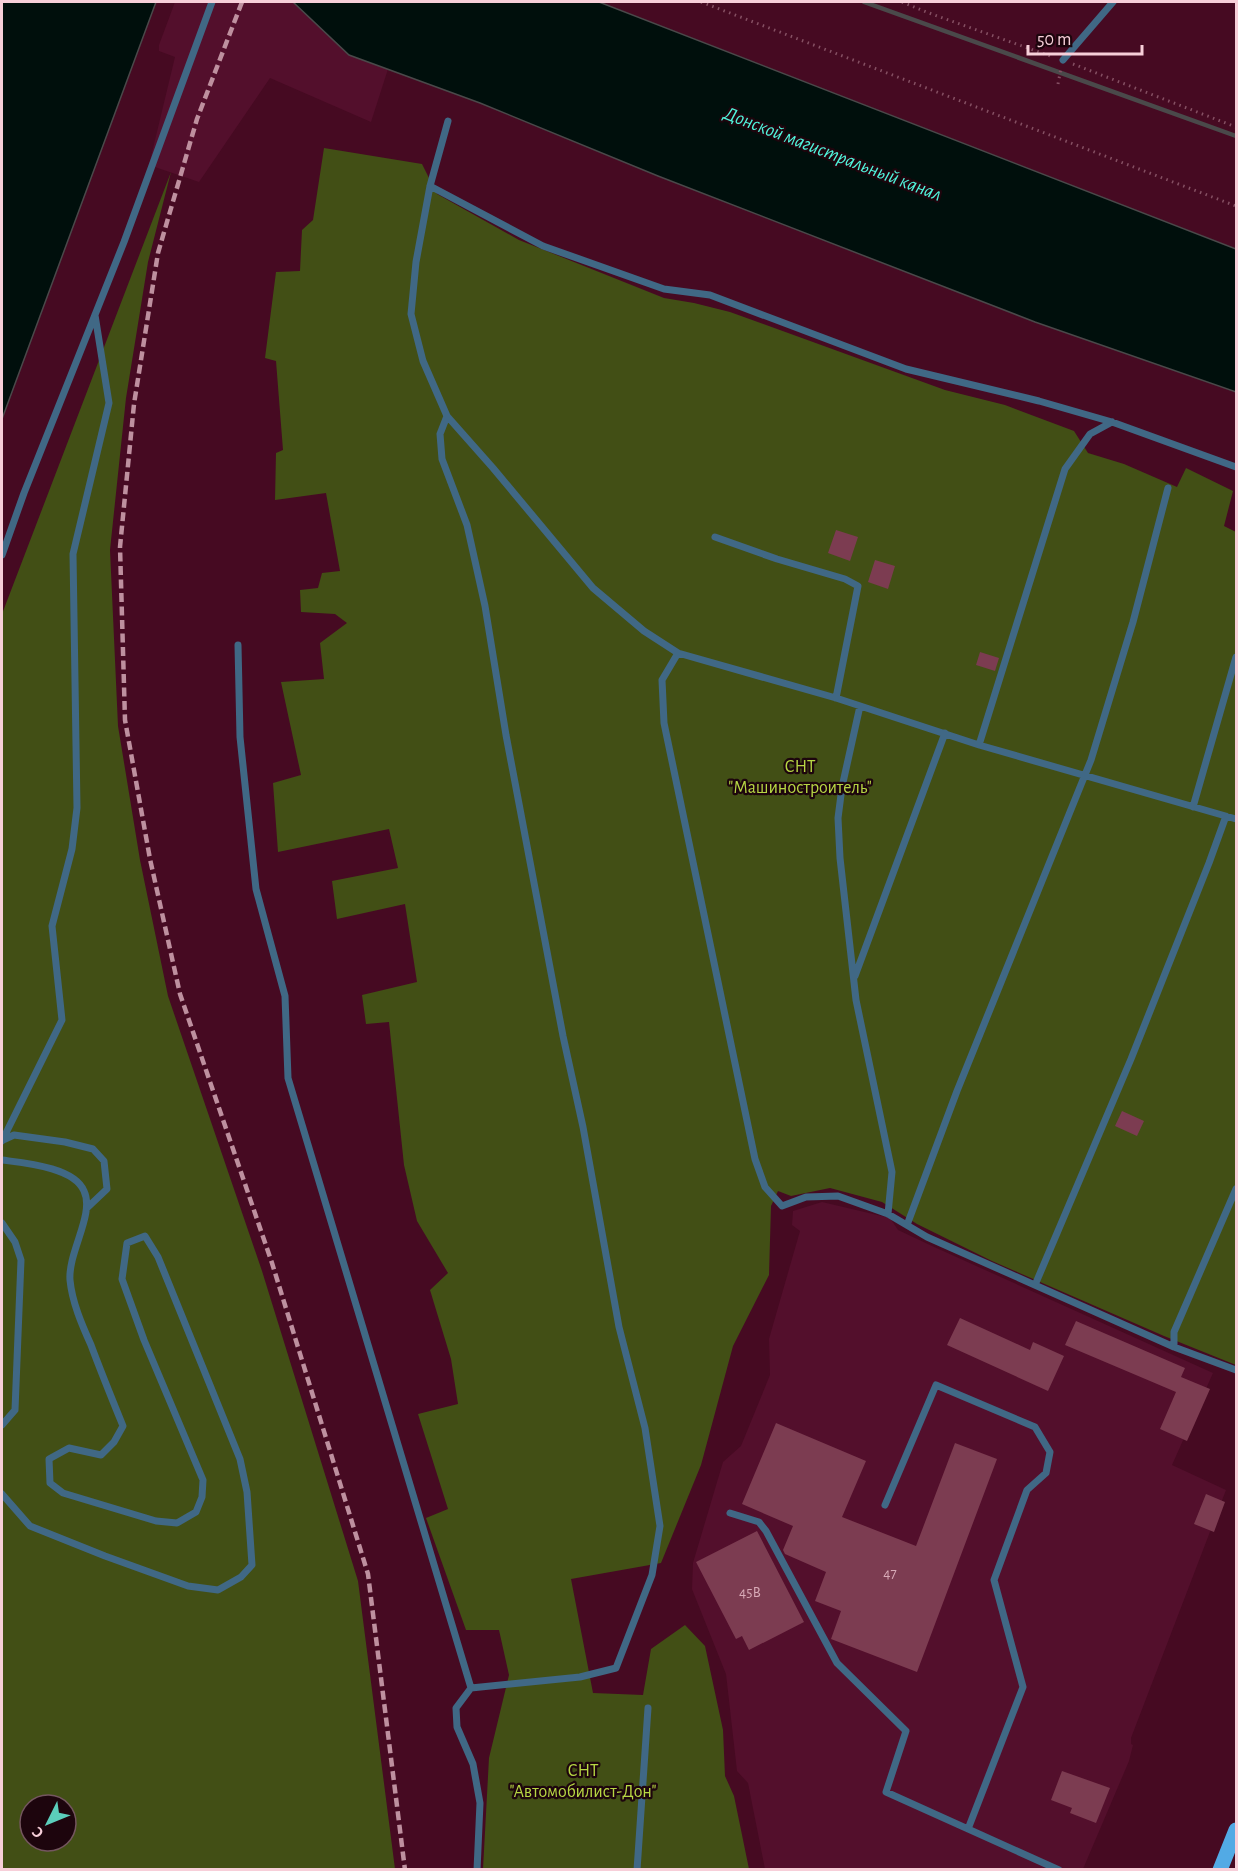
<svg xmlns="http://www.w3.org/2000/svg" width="1238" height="1871" font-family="'Alegreya Sans',sans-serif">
<rect width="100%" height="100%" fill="#460a22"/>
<path fill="#530f2c" d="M175 2H293L349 55 388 69 371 122 270 78 199 182 149 165 175 57 159 51V45Z
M822 1202 890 1218 898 1230 932 1246 1213 1373 1172 1465 1226 1490 1131 1738V1744L1133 1745 1129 1761 1083 1869H765L748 1783 737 1771 726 1674 692 1589 693 1563 723 1462 741 1446 770 1375 769 1339 800 1231 792 1225 793 1211Z"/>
<path fill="#424f15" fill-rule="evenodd" d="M324 148 422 164 437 194 519 240 664 298 694 303 730 312 945 390 1005 405 1074 431 1088 453 1124 464 1177 487 1186 468 1233 491 1224 526 1236 532V1365L1164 1336 992 1261 917 1224 882 1202 830 1188 791 1196 778 1191 771 1206 769 1275 733 1346 701 1465 661 1563 571 1579 593 1693 643 1695 651 1649 685 1625 705 1646 723 1730 725 1776 734 1796 749 1869H483L489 1758 509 1675 499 1630H466L426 1518 448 1509 418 1414 458 1404 451 1359 430 1290 448 1273 417 1221 404 1165 389 1022 366 1024 362 995 417 982 405 904 337 919 332 881 398 868 389 829 278 852 273 783 301 775 281 682 324 679 320 643 347 623 335 614 301 612 300 590 318 588 322 573 340 571 326 493 275 500 276 453 283 450 276 361 265 358 276 272 300 271 302 230 313 220Z
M171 172 148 262 126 398 110 550 118 726 140 860 168 996 262 1271 358 1581 395 1869H2V614ZM30 1805H66V1841H30Z"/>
<path fill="#000f0c" stroke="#4a494a" stroke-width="1.5" d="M2 2H156L2 419Z
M293 2H599L1236 249V392L1035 322 658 176 480 103 349 55Z"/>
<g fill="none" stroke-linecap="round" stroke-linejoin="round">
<path stroke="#4a494a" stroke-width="4.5" d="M864 2 1236 136"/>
</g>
<path fill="#7c3c51" d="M836 530 858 537 850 561 828 553Z
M875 560 895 566 888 589 868 582Z
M980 652 999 658 995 671 976 665Z
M1122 1111 1144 1121 1137 1136 1115 1126Z
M960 1318 1030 1350 1033 1342 1064 1356 1048 1391 947 1345Z
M1076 1321 1185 1368 1181 1377 1210 1389 1187 1441 1160 1429 1176 1392 1065 1345Z
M776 1423 866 1461 842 1517 916 1546 955 1443 997 1459 917 1672 831 1639 841 1611 815 1601 826 1572 785 1554 783 1550 793 1526 742 1504Z
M1206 1494 1225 1502 1214 1532 1194 1524Z
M757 1531 804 1622 749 1650 742 1636 736 1639 696 1562Z
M1062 1771 1110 1788 1096 1823 1070 1813 1072 1808 1051 1800Z"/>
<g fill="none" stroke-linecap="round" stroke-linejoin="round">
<path stroke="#855063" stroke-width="3" stroke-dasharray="1.5 4.5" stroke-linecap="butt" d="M701 2 1236 206
M902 2 929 13 1053 57
M1073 64 1236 127
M1058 84 1061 68"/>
<path stroke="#406885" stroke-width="7" d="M1063 60 1113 2
M448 121 430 186 416 262 411 314 423 361 447 416 440 434 442 459 467 525 485 606 506 735 563 1036 583 1127 619 1327 645 1428 660 1526 652 1575 616 1668 580 1677 471 1688 456 1708 457 1727 473 1764 480 1803 477 1870
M430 186 543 246 664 289 710 295 906 369 1039 401 1112 422 1236 467
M447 416 493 468 593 588 644 631 678 653 662 680 664 723 755 1159 765 1187 782 1206 806 1197 838 1196 888 1214 927 1237 1174 1347 1236 1370
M715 537 777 559 845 579 858 586 836 698
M2 555 24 493 124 242 212 2
M238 645 240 737 256 889 285 996 288 1078 471 1688
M678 653 836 698 979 745 1236 819
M860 706 842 787 838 818 840 858 856 1000 892 1172 888 1214
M979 745 1065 469 1090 434 1112 422
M1193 807 1236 657
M855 976 945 733
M3 1140 14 1135 65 1142 93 1149 104 1161 107 1189 88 1207
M2 1141 62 1020 52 926 72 849 77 808 73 554 109 403 95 315
M2 1160C24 1163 74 1167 84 1191 95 1214 68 1252 70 1280 72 1302 82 1325 91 1345 101 1372 112 1399 123 1426L114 1442 101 1455 69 1448 49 1459 50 1483 63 1493 156 1521 177 1523 196 1512 202 1497 203 1480 144 1340 122 1279 127 1243 145 1236 158 1257 240 1459 247 1492 252 1565 241 1577 218 1590 188 1586 105 1556 30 1526 2 1494
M2 1223 15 1242 21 1260 15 1410 2 1425
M907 1225 957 1091 1091 760 1133 622 1168 488
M1035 1285 1131 1059 1209 863 1226 816
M1174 1347V1332L1236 1189
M885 1505 936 1385 1035 1427 1050 1452 1046 1473 1027 1490 994 1580 1023 1687 968 1829
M730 1513 759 1522 766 1531 837 1663 906 1731 886 1792 1059 1870
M637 1870 648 1708"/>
<path stroke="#52aae5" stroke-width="15" d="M1220 1870 1236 1830"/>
<path stroke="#be909f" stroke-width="4.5" stroke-dasharray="9 4.5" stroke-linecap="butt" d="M242 2 197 119 158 253 134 404 120 547 125 720 150 859 180 994 272 1263 368 1574 405 1870"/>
</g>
<g text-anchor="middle" stroke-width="4.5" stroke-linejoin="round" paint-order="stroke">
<g font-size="15" fill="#d8aab7">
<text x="890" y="1578">47</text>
<text x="750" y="1597">45В</text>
</g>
<g font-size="18" fill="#b7d744" stroke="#1d050d">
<text x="800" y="772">СНТ<tspan x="800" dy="21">"Машиностроитель"</tspan></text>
<text x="583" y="1776">СНТ<tspan x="583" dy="21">"Автомобилист-Дон"</tspan></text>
</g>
<g font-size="20" font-style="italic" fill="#50f4dc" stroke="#1d050d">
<text transform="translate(833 153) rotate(21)" y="7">Донской магистральный канал</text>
</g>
</g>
<rect width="1238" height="1871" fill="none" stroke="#f7cfd9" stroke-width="6"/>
<g transform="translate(48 1823) rotate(227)"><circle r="28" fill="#1d050d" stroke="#74565f" stroke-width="1.5"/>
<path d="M0-4.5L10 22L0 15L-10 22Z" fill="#5bcebb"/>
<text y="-9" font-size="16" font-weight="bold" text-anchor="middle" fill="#f7cfd9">С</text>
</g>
<path d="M1028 45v9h114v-9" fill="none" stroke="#f7cfd9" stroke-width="3"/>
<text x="1037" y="45" font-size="18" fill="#f7cfd9" stroke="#1d050d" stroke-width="4.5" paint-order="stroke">50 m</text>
</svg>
